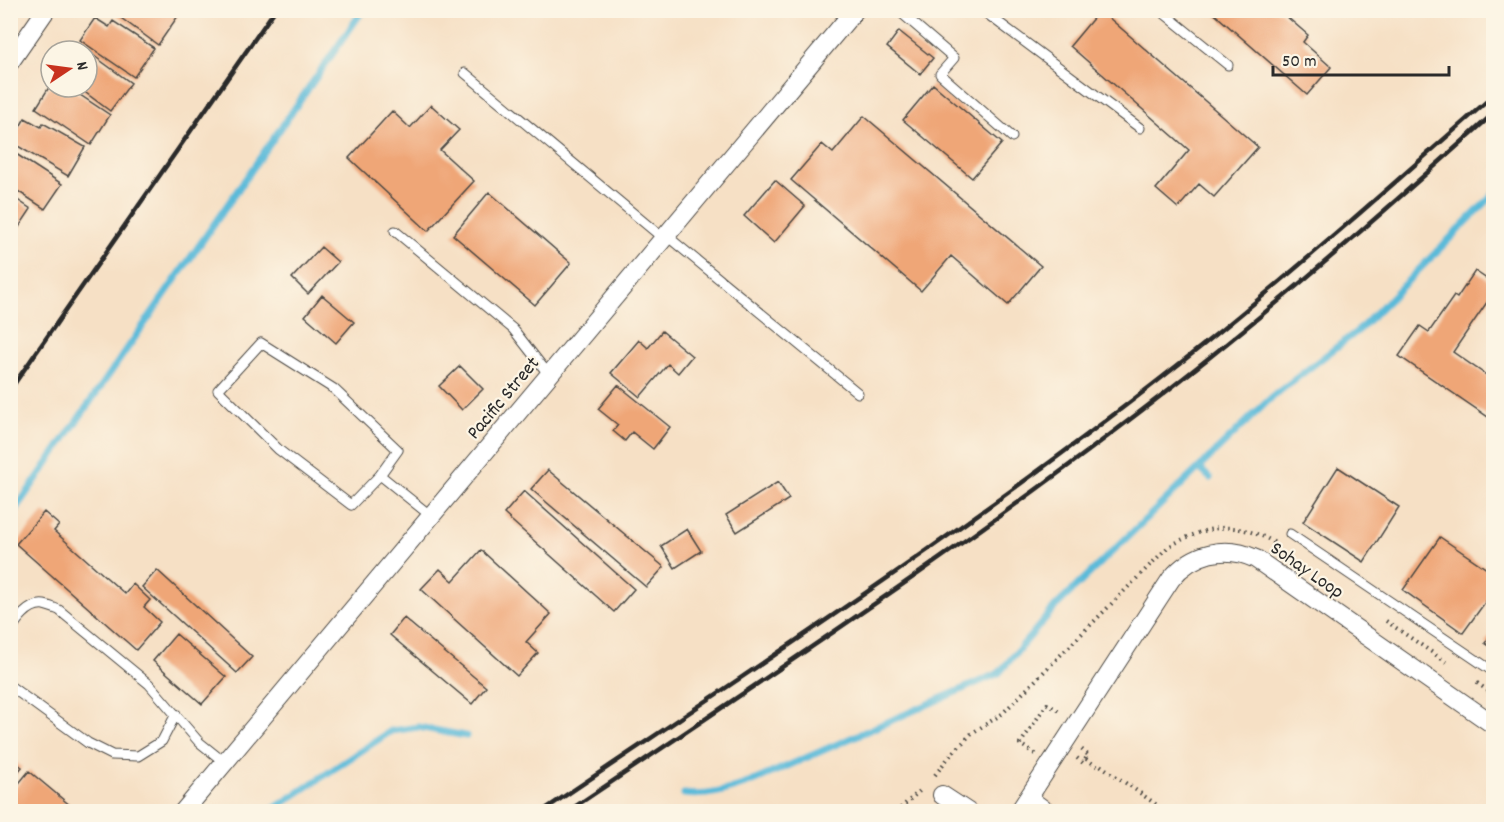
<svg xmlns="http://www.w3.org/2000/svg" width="1504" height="822" font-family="Dekko,sans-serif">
<rect width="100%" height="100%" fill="#fcf5e5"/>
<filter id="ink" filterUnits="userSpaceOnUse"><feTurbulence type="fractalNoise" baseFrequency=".0167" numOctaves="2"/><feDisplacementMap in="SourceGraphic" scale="12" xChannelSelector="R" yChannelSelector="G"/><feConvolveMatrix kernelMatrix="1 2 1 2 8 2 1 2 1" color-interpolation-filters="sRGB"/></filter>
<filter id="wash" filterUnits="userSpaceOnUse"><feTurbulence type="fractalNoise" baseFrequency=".008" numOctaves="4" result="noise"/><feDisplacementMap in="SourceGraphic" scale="24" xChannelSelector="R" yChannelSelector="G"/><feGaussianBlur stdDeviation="1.35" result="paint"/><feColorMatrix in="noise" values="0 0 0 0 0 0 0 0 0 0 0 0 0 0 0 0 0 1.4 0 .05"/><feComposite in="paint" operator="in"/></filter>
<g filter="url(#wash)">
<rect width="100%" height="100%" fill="#f6e0c5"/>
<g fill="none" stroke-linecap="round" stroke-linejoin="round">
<path stroke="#5abad9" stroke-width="7" d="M1199 468 1210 478
M10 517 363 10
M684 794C709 797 728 790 751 782L999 673 1055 607 1272 397 1360 329 1494 194
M269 812 391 731 418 727 466 736"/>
</g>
<g id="blocks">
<path fill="#efa677" d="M110 10H170L178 16 158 45Z
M1100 10 1258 147 1214 197 1199 184 1178 208 1156 189 1189 150 1070 46Z
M1210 10H1279L1308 35 1303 42 1331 67 1307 95Z
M95 18 109 27 113 21 154 48 134 77 80 40Z
M899 31 933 58 920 74 887 47Z
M90 53 131 83 110 111 78 87H87V58Z
M51 84V87H68L110 115 91 145 36 108Z
M933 84 1002 143 972 178 903 120Z
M431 105 459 130 440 150 474 181 428 231 349 158 392 111 410 128Z
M864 116 1041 266 1008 305 951 256 921 291 791 180 822 144 833 153Z
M25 118 41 127 43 123 85 147 68 176 11 142Z
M10 150 62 184 45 209 10 186Z
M775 180 805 206 774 243 744 216Z
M489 192 571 263 535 305 453 235Z
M10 195 31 209 17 230 10 226Z
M321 247 338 262 308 294 292 278Z
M1475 271 1494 284V292L1453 352 1492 379 1494 376V421L1399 356 1420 326 1429 332 1454 296 1457 298Z
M322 295 354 322 336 343 305 316Z
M662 331 692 356 678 373 668 364 640 397 611 373 639 340 648 348Z
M460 366 483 389 462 410 439 386Z
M618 385 670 427 653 449 632 432 625 441 613 431 618 425 598 409Z
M1338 467 1399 507 1364 562 1303 522Z
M548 470 664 567 646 587 531 489Z
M778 482 789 499 737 532 726 515Z
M524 491 634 589 614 612 504 514Z
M44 512 59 525 54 531 125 594 133 584 150 600 144 607 160 622 136 650 16 544Z
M687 529 701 551 675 568 661 546Z
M1440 537 1494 574V590L1463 633 1403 590Z
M481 550 551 614 526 642 538 653 517 676 421 589 440 569 453 581Z
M157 570 252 657 237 673 142 587Z
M404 618 486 687 472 704 390 635Z
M1494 631V649L1485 643Z
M176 634 226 677 202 704 153 661Z
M10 758 22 767 10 781Z
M29 771 78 812H10V794Z"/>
</g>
</g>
<g filter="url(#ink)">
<use href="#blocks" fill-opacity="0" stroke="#494642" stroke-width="1.5"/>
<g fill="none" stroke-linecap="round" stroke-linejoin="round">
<defs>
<path id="service" d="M898 10 954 58 940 74 1012 137
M982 10 1140 128
M1160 10 1228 65
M465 73 664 239
M395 231 513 329 549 375
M667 236 858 393
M380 475 351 505 279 450 218 390 261 343 334 389 398 450 380 475 431 516
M1290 534 1494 672
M10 633C15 621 29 603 44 605 49 606 54 608 59 610L149 684 199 742 224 762
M10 686 88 743 112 755 138 756 162 741 176 714"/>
<path id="minor" d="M10 62 46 10
M942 795 968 812
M1028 798 1047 812
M183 812 855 10
M1019 812 1171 579C1192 553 1225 544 1256 559L1494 725"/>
</defs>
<use href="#service" stroke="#494642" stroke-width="11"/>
<use href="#minor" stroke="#494642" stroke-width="20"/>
<path stroke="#494642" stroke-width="4" stroke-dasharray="1.5 4.5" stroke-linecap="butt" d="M1386 621 1446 662
M1477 683 1494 695
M1035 754 1020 744 1047 704 1061 712
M1077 758 1083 763 1088 755 1081 749
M1086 759 1098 767 1100 765 1167 812
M935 775 949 757 972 733 1002 714 1168 547C1209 524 1236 520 1277 544
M896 812 922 789"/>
<use href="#service" stroke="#fff" stroke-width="9"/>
<use href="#minor" stroke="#fff" stroke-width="18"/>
<path stroke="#2b2b2b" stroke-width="4.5" d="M10 390 275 10
M541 812C765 661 992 514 1203 345 1302 265 1398 180 1494 95
M567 812C785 665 1005 521 1210 357 1308 279 1401 197 1494 113"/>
</g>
</g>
<g text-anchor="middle" stroke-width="4.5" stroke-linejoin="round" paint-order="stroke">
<g font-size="20" fill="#2b2b2b" stroke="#fcf5e5">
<text transform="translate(502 397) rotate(-50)" y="7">Pacific Street</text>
<text transform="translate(1308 569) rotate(35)" y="7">Sohay Loop</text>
</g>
</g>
<rect width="1504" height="822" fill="none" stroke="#fcf5e5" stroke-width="36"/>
<g transform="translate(69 69) rotate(77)"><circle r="28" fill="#fcf5e5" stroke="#a8a49b" stroke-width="1.5"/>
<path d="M0-4.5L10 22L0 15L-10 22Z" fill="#c8321e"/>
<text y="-9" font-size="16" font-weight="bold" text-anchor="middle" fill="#2b2b2b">N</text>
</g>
<path d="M1273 66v9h176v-9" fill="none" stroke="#2b2b2b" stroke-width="3"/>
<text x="1282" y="66" font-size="18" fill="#2b2b2b" stroke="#fcf5e5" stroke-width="4.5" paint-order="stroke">50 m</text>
</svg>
